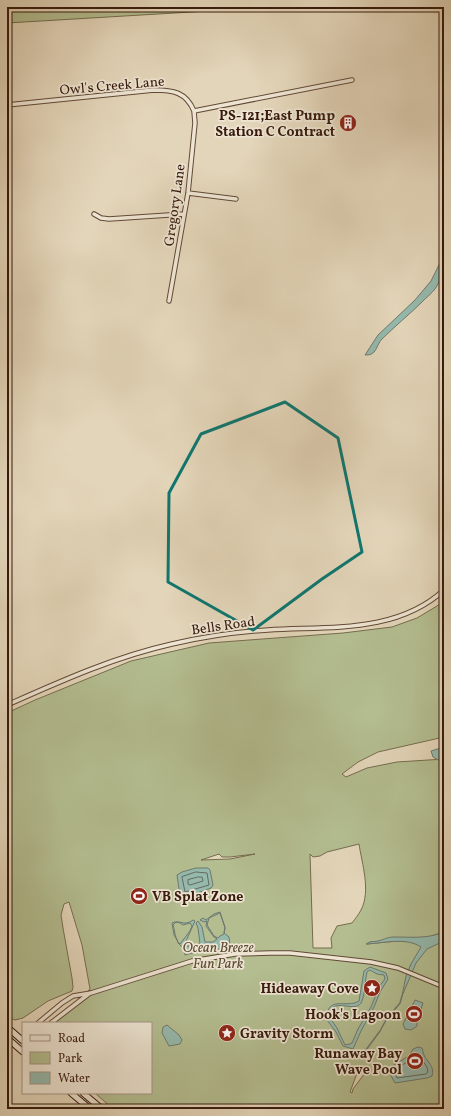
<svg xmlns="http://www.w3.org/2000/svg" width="451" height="1116" font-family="Vollkorn,serif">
<rect width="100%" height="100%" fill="#e3d5b9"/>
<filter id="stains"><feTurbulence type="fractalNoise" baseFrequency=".005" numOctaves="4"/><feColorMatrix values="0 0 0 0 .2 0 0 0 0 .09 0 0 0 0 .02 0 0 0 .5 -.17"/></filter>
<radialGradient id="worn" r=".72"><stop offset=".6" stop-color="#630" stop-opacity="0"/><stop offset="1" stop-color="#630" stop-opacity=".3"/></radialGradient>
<path fill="#b3bd90" stroke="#756c4e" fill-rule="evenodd" d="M7 7H248L242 9 7 23Z
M444 600V737L378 752 358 762 342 774 346 777 367 768 397 762 444 759V932L428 937 370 942 367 944 397 941 440 943 444 941V1108L436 1107 434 1109H121L116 1107 113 1109 95 1093H151V1023H54L90 989 82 945 69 902 64 904 61 915 63 928 72 978 73 987 72 991 48 1001 23 1018 15 1020 7 1017V713L35 700 131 661 209 643 343 633 392 627 417 618 437 606ZM359 844C362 864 371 891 361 910 359 914 355 919 352 923L337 926 331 938 332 948H313L310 854 313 857 320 856 327 852ZM219 854 222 857H230L255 854 230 859 201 860ZM359 1068 365 1073 353 1089 352 1093 350 1092Z"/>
<path fill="#95b9ad" stroke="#6f796d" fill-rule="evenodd" d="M444 255C444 265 444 273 439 282 435 291 430 294 423 301 410 314 395 326 382 339 376 345 377 356 365 355L378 335 415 300 431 281Z
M444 747V759L438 760 433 757 431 751Z
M196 868H208L210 870 213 885 211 888 189 896H184L181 894 179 889 177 875 182 872Z
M220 912 225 927 224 933 229 937 230 945 220 949H207L185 955 183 948 178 943 177 940 174 935 172 923C180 919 184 927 193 920L195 921 186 941 182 945 183 947 200 944 198 928 196 923 198 921 202 927 205 942H213L217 939 214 937 206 926 207 921 204 922 200 920 203 918 206 920 214 914ZM220 913 225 928 224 934 220 936 218 938 214 936 207 925 209 918ZM176 922 180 923 183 925 190 923 192 926 190 931 180 944C175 940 175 931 173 925Z
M444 932V941L427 949 416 963 402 996 406 976 411 964 421 947C406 937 384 943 366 944 370 941 373 942 378 941 383 940 388 937 393 937 412 937 427 939 444 932Z
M370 967 386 973 388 979 380 992 374 1007 361 1031 353 1049 343 1046 336 1032 327 1020C326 994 347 1009 359 1001L364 971ZM370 970 377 974 384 975 385 979 379 987 371 1007 358 1029 352 1043 350 1044 345 1045 337 1028 330 1018C329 994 354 1014 361 1003 365 997 365 979 367 972Z
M415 1000 423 1003 419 1015 416 1020 417 1023V1026L411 1030 405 1029 403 1024Z
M167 1025 179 1035 182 1040 180 1044 169 1046 162 1033 163 1027Z
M418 1047 422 1048C423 1050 423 1053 424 1055 427 1062 435 1066 432 1076L427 1078 395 1083 387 1069 409 1056 413 1049Z"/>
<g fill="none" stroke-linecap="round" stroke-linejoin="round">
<path stroke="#666a5c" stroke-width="1" d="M196 872 207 873 209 885 185 892 182 877Z
M198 877H202L203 881 190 885 188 884V880Z
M417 1053 427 1067 428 1072 426 1074 397 1078 394 1070 412 1059Z"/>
<path stroke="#6f796d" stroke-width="1.5" d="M360 1058 380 1031 386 1020 400 1003 402 996"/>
<defs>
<path id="street" d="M7 105 154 90C173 90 186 92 194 111L352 80
M188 193 236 199
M94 214 101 218 109 219 184 214
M169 301 188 193 195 123 194 111
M7 705C61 681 114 657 172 644 203 637 235 632 268 630 328 626 396 634 444 590
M38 1023 62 1003 73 996 91 993 192 961 235 954 270 953H290L371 962 398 968 444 987
M51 1023 90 993"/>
<path id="secondary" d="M7 1027 23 1041
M7 1038 23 1052
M71 1093 90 1109
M83 1093 102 1109"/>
</defs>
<use href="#street" stroke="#624937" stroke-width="5.5"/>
<use href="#secondary" stroke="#371a0c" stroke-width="7"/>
<use href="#street" stroke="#ede4d2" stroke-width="3.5"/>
<use href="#secondary" stroke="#ede4d2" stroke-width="5"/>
</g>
<path fill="none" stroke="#0f766e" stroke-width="3" stroke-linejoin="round" d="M285 402 338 438 362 552 322 579 253 630 168 582 169 493 201 434Z"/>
<defs>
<symbol id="building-disc" viewBox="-11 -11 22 22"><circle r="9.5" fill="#8f2418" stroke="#ede4d2"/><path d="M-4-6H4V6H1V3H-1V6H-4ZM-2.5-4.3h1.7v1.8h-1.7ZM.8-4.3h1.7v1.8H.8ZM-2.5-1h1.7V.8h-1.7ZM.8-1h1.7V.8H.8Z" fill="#fff"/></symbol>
<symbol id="stadium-disc" viewBox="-11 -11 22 22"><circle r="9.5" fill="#8f2418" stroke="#ede4d2"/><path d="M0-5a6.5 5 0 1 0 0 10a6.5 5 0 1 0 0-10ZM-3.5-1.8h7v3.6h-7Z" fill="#fff"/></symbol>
<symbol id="sight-disc" viewBox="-11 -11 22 22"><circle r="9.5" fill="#8f2418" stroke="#ede4d2"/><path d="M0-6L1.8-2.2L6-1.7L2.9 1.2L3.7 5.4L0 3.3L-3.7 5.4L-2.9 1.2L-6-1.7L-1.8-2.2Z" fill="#fff"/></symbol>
</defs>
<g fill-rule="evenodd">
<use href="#building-disc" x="338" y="113" width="20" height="20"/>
<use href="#stadium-disc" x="129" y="886" width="20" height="20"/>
<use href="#sight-disc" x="362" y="978" width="20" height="20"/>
<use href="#stadium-disc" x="404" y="1004" width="20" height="20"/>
<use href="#sight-disc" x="217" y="1023" width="20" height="20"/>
<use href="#stadium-disc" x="405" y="1051" width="20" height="20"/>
</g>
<g text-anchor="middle" stroke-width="3.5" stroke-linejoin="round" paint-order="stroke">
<g font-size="14" fill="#371a0c" stroke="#ede4d2">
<text transform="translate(112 85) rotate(-5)" y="5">Owl's Creek Lane</text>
<text transform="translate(174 205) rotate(-82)" y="5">Gregory Lane</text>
<text transform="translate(223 625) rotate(-8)" y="5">Bells Road</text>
</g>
<g font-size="14" font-weight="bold" fill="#371a0c" stroke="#ede4d2" text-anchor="end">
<text x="335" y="120">PS-121;East Pump<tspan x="335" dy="16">Station C Contract</tspan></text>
<text x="152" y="901" text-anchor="start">VB Splat Zone</text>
<text x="359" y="993">Hideaway Cove</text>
<text x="401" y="1019">Hook's Lagoon</text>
<text x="240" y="1038" text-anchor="start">Gravity Storm</text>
<text x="402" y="1058">Runaway Bay<tspan x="402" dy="16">Wave Pool</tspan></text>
</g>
<g font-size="14" font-style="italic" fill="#5c4b34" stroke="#ede4d2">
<text x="218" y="952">Ocean Breeze<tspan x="218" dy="16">Fun Park</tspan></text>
</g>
</g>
<rect width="451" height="1116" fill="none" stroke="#e3d5b9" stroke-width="24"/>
<rect x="8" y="8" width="435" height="1100" fill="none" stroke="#371a0c" stroke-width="2"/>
<rect x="12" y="12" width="427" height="1092" fill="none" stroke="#371a0c"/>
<rect x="22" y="1022" width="130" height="72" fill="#ede4d2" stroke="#a49383"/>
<rect x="30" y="1035" width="20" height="6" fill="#ede4d2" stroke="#a49383"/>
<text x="58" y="1042" font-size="12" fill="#371a0c">Road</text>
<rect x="30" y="1052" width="20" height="12" fill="#b3bd90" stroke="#a49383"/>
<text x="58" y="1062" font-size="12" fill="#371a0c">Park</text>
<rect x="30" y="1072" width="20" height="12" fill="#95b9ad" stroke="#a49383"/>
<text x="58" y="1082" font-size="12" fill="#371a0c">Water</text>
<rect width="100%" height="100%" filter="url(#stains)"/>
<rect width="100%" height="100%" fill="url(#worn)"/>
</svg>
